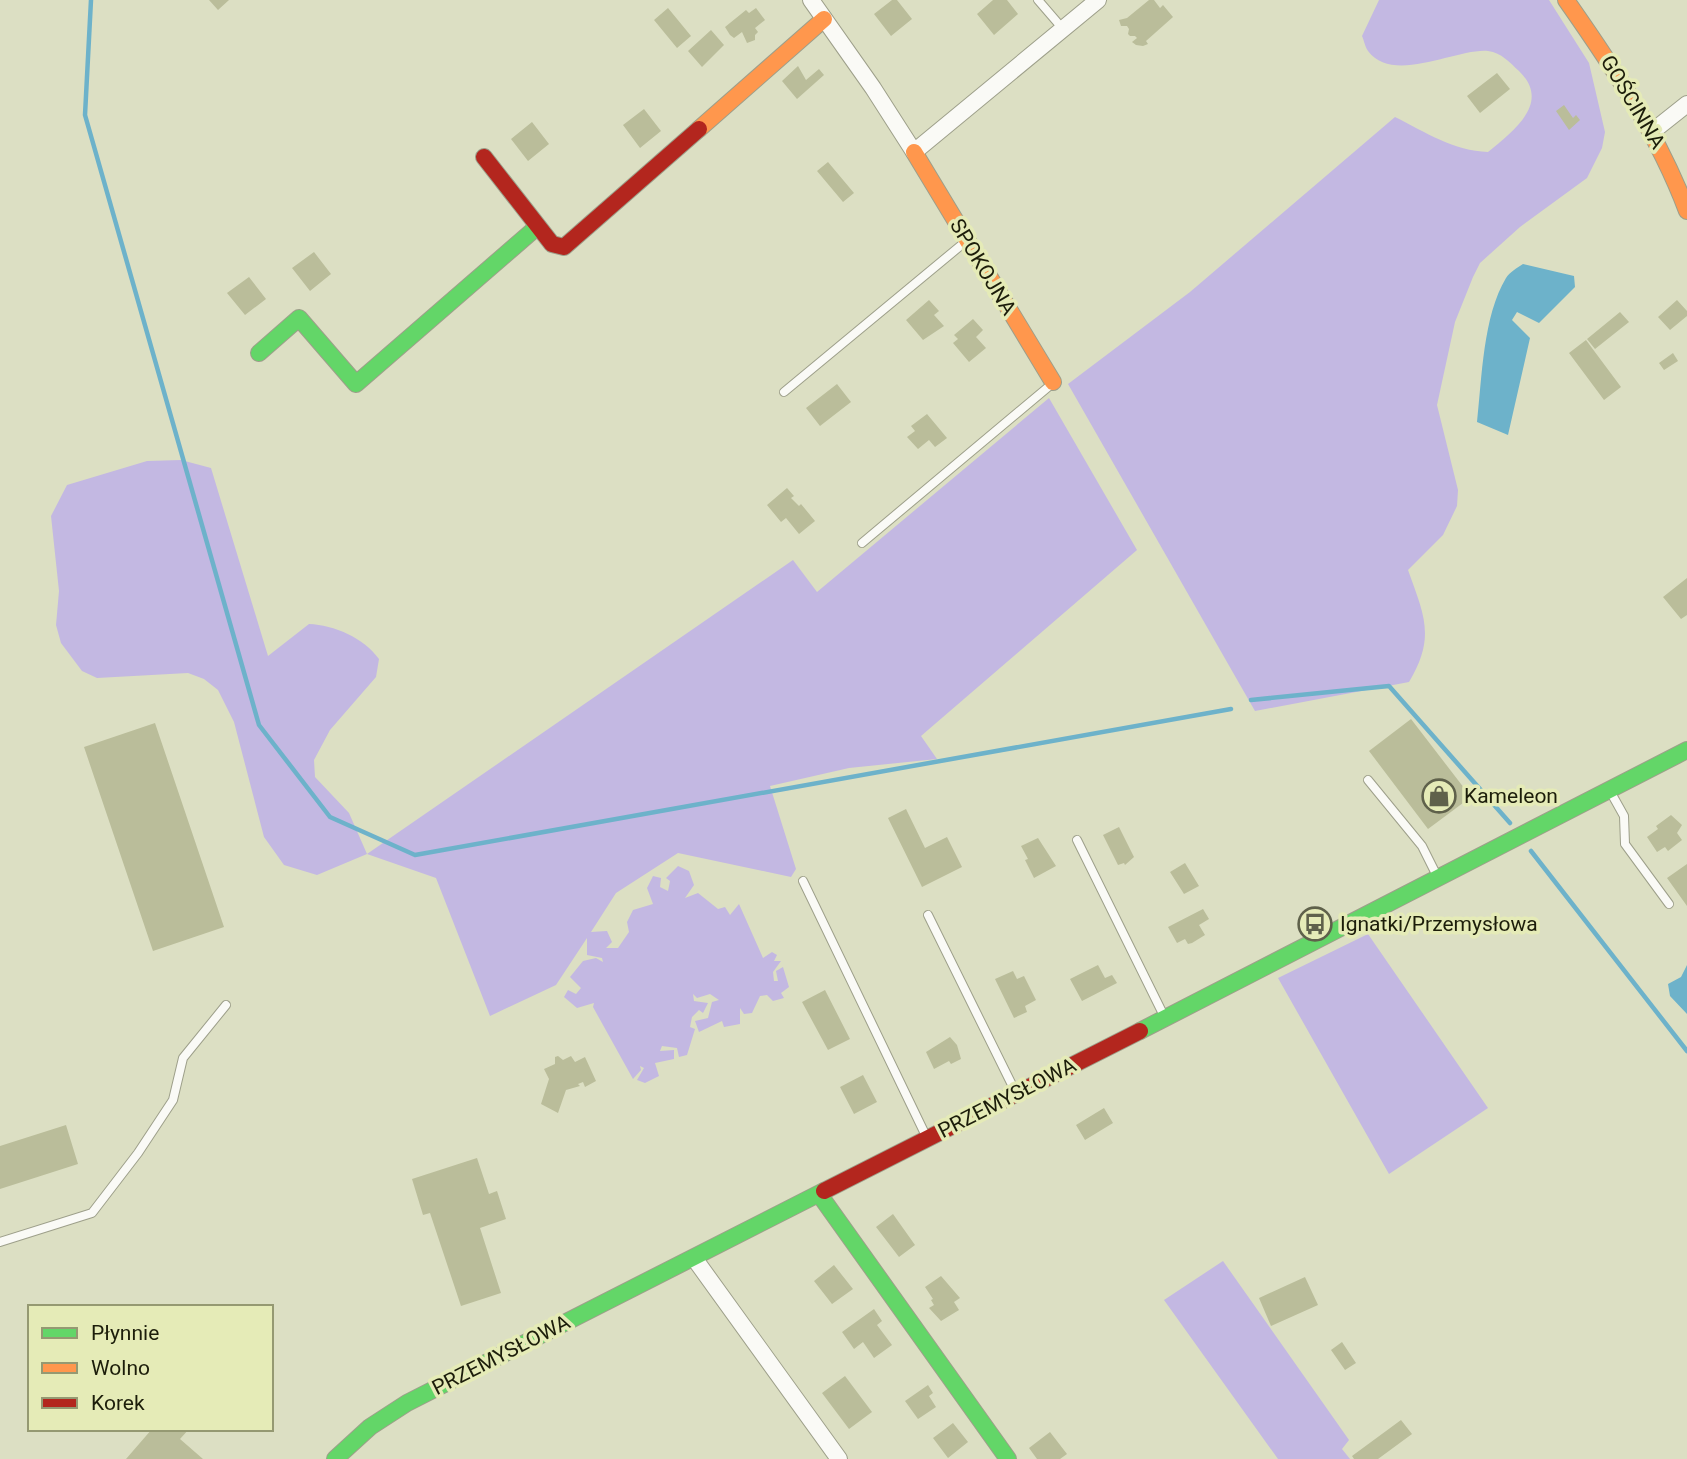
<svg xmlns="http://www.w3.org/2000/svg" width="1687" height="1459" font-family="Roboto,sans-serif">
<rect width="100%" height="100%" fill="#dcdfc3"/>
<path fill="#c3b8e2" d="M1379 0H1549L1589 63 1605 132 1602 148 1587 178 1520 227 1480 263 1473 277 1455 322 1437 405 1458 490 1457 506 1443 535 1408 570C1424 615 1436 637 1409 682L1255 711 1068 384 1190 292 1395 117C1425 132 1454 151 1488 152 1513 131 1552 103 1519 71 1509 62 1502 53 1488 51 1457 48 1393 85 1368 51 1365 47 1364 40 1362 36Z
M1049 398 1137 550 921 736 937 759 849 768 770 786 796 869 791 877 678 853 616 893 591 932 607 931 612 942 606 948H618L629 932 627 922 633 910 653 904 647 888 653 876 661 878 660 887 668 891 670 881 666 878 678 866 689 871 694 885 685 898 698 893 718 909 725 907 730 915 739 904 763 958 772 952 777 955 774 961H781L773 972 774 981H778L776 971 783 967 789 987 781 993 784 998 773 1001 767 995 760 996 752 1013 744 1014 740 1008V1024L724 1027 722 1021 699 1032 695 1021 708 1018 712 1002 719 1000 710 994 697 998 693 994 694 1001 708 1003 703 1013 699 1010 692 1017 690 1027 695 1029 687 1055 679 1057 677 1048 662 1046 660 1051 674 1050V1059L655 1063 659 1076 645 1083 637 1080 644 1068 640 1066 641 1070 633 1079 593 1007 594 1003 577 1008 564 997 568 990 576 994 581 988 570 977 583 961 596 958 603 962 602 958 587 955V938L556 985 490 1016 436 878 367 854 317 875 284 865 264 837 234 722 218 690 204 679 188 673 97 678 82 671 61 643 56 625 59 591 51 516 67 485 147 461 181 460 211 468 268 656 309 624C334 625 364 638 379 659L376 677 330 730 314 760 315 777 349 813 367 854 793 560 817 592Z
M1368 934 1488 1108 1389 1174 1278 978Z
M1223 1261 1349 1440 1342 1449 1350 1459H1278L1164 1300Z"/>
<path fill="#6db2ca" d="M1523 264 1574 276 1575 287 1539 323 1517 312 1512 320 1530 338 1508 435 1477 422C1482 378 1483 316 1506 278 1510 272 1517 268 1523 264Z
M1687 965V1014L1670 996 1668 984 1681 977Z"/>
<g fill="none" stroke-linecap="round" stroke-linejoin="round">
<path stroke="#6db2ca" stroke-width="4.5" d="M91 0 85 115 259 725 330 817 415 855 1231 709
M1251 700 1389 686 1510 823
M1531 851 1687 1051"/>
</g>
<path fill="#babd9a" d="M209 0H229L218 10Z
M892 0H897L912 19 891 36 874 14Z
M993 0H1007L1018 14 994 35 977 14Z
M1149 0H1154L1160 8 1163 5 1173 17 1146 41 1148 44 1143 46 1136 45 1132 42 1137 38 1135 36H1130L1128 34 1129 29 1127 26H1121L1119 20 1127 18Z
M668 8 691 36 677 48 654 20Z
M756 8 765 20 755 28 758 32 755 35V40L747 43 742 32 734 38 730 35 725 27 746 10 749 13Z
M711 30 724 45 702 67 688 51Z
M798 66 806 80 819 69 824 75 797 99 782 81Z
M1497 73 1510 89 1480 113 1467 96Z
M1564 105 1573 118 1576 115 1580 120 1569 130 1556 111Z
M644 109 661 131 640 148 623 125Z
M532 122 549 144 528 161 511 139Z
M828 162 854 193 843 202 817 171Z
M314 252 331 274 310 291 292 268Z
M249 277 266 299 245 315 227 293Z
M929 300 939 311 934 315 944 326 923 340 906 320Z
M1677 300 1687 311V316L1670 330 1658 317Z
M1620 312 1629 322 1595 349 1587 339Z
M973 319 983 330 976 337 986 348 969 362 953 343 958 339 954 335Z
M1586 340 1621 387 1604 400 1569 353Z
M1673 353 1678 361 1664 370 1659 363Z
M837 384 851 402 820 426 806 408Z
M927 414 947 438 935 447 929 440 918 449 907 437 915 431 911 426Z
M787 488 794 496 791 498 799 506 801 504 815 521 799 534 786 518 781 522 767 505Z
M1687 578V615L1681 619 1663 597Z
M1411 719 1471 797 1428 829 1369 751Z
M155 723 224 927 153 951 84 747Z
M906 809 925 848 947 837 962 867 922 887 888 818Z
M1671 815 1682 825 1677 833 1682 840 1668 851 1665 847 1657 852 1647 837 1658 829 1656 826Z
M1119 827 1134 857 1125 865 1124 863 1118 865 1103 835Z
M1038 838 1056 866 1034 878 1025 860 1028 859 1021 846Z
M1185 863 1199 886 1184 894 1170 872Z
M1687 864V906L1667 878Z
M1203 909 1209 919 1199 925 1205 935 1192 943 1188 944 1185 939 1177 943 1168 927Z
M1098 965 1105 978 1112 975 1117 983 1082 1001 1070 979Z
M1013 971 1017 979 1024 976 1036 1000 1025 1006 1027 1012 1014 1018 995 979Z
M825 990 850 1039 828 1050 802 1002Z
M950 1037 957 1045 961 1059 951 1064 949 1061 934 1069 926 1052Z
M558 1056 563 1060 571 1056 575 1062 585 1057 596 1081 585 1087 583 1082 578 1084 580 1086 566 1090 558 1113 541 1104 549 1079 544 1069 555 1064V1057Z
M863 1075 877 1102 854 1114 840 1087Z
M1104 1108 1113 1123 1085 1140 1076 1125Z
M66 1125 78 1164 0 1189V1146Z
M477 1158 489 1194 497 1191 506 1219 480 1228 501 1293 461 1306 430 1213 423 1215 412 1179Z
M893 1214 915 1245 899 1257 876 1227Z
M834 1265 853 1289 832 1304 814 1281Z
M941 1276 960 1298 954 1302 959 1310 941 1321 929 1308 934 1305 931 1300 933 1299 925 1287Z
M1305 1277 1318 1305 1271 1326 1259 1298Z
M874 1309 882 1321 877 1325 892 1345 874 1358 863 1342 854 1349 842 1332Z
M1342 1342 1356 1363 1345 1370 1331 1350Z
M845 1376 872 1412 849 1429 822 1393Z
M928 1385 933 1393 929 1396 936 1407 918 1419 905 1401Z
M1401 1420 1412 1434 1378 1459H1354L1352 1456Z
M953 1423 968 1442 948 1458 933 1438Z
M152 1429H189L180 1439 203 1459H126Z
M1050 1432 1067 1454 1060 1459H1037L1029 1448Z"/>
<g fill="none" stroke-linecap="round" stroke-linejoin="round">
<defs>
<path id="lane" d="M1038 0 1063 29
M784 392 965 242
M862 543 1053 383
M1368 780 1422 846 1437 876
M1610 791 1624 816 1625 844 1669 904
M1077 840 1164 1016
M803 881 926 1136
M928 915 1015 1091
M0 1242 92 1213 138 1153 173 1100 183 1058 226 1005"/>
<path id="street" d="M811 0 873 88 914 152 1098 0
M1653 131 1687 104
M694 1258 839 1459"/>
<path id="fast" d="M259 353 299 318 356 384 537 227
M1140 1031 1687 750
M819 1194 1008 1459
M335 1459 370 1427 407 1403 824 1191"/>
<path id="slow" d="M1566 0C1613 67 1658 134 1687 211
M699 129 824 19
M914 152 1053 382"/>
<path id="jam" d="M484 157 552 244 564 247 699 129
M824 1191 1140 1031"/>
</defs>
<use href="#lane" stroke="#9d9f8a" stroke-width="10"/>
<use href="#street" stroke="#9d9f8a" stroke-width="18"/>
<use href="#fast" stroke="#9d9f8a" stroke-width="18"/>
<use href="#slow" stroke="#9d9f8a" stroke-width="18"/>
<use href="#jam" stroke="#9d9f8a" stroke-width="18"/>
<use href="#lane" stroke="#fafaf6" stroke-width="8"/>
<use href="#street" stroke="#fafaf6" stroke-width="16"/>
<use href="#fast" stroke="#63d668" stroke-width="16"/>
<use href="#slow" stroke="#ff974d" stroke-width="16"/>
<use href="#jam" stroke="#b3261e" stroke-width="16"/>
</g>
<defs>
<symbol id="shop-ring" viewBox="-11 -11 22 22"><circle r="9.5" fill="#e5ebb7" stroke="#5f614b" stroke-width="1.5"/><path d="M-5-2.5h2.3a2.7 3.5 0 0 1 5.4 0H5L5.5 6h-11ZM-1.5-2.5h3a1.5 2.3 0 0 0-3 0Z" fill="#5f614b"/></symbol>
<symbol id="bus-ring" viewBox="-11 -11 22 22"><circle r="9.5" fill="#e5ebb7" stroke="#5f614b" stroke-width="1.5"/><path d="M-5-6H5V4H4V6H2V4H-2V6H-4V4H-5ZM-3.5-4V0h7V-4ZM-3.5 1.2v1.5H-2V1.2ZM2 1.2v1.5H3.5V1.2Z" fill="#5f614b"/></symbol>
</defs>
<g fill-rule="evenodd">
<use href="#shop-ring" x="1420" y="777" width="38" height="38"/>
<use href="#bus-ring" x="1296" y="905" width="38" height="38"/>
</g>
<g text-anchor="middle" stroke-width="7" stroke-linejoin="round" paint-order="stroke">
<g font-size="21" fill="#1c1d0a" stroke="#e5ebb7">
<text transform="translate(1633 102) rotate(59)" y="7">GOŚCINNA</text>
<text transform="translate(983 267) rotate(59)" y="7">SPOKOJNA</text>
<text transform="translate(1007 1098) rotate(-27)" y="7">PRZEMYSŁOWA</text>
<text transform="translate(501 1355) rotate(-27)" y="7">PRZEMYSŁOWA</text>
</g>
<g font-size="21" fill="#1c1d0a" stroke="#e5ebb7" text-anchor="start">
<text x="1464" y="803">Kameleon</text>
<text x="1340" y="931">Ignatki/Przemysłowa</text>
</g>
</g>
<rect x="28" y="1305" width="245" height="126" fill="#e5ebb7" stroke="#959972" stroke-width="2"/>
<rect x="42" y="1328" width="35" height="10" fill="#63d668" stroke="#959972" stroke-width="2"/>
<text x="91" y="1340" font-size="21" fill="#1c1d0a">Płynnie</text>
<rect x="42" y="1363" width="35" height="10" fill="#ff974d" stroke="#959972" stroke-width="2"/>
<text x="91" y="1375" font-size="21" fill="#1c1d0a">Wolno</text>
<rect x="42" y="1398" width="35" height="10" fill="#b3261e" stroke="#959972" stroke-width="2"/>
<text x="91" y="1410" font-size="21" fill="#1c1d0a">Korek</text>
</svg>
